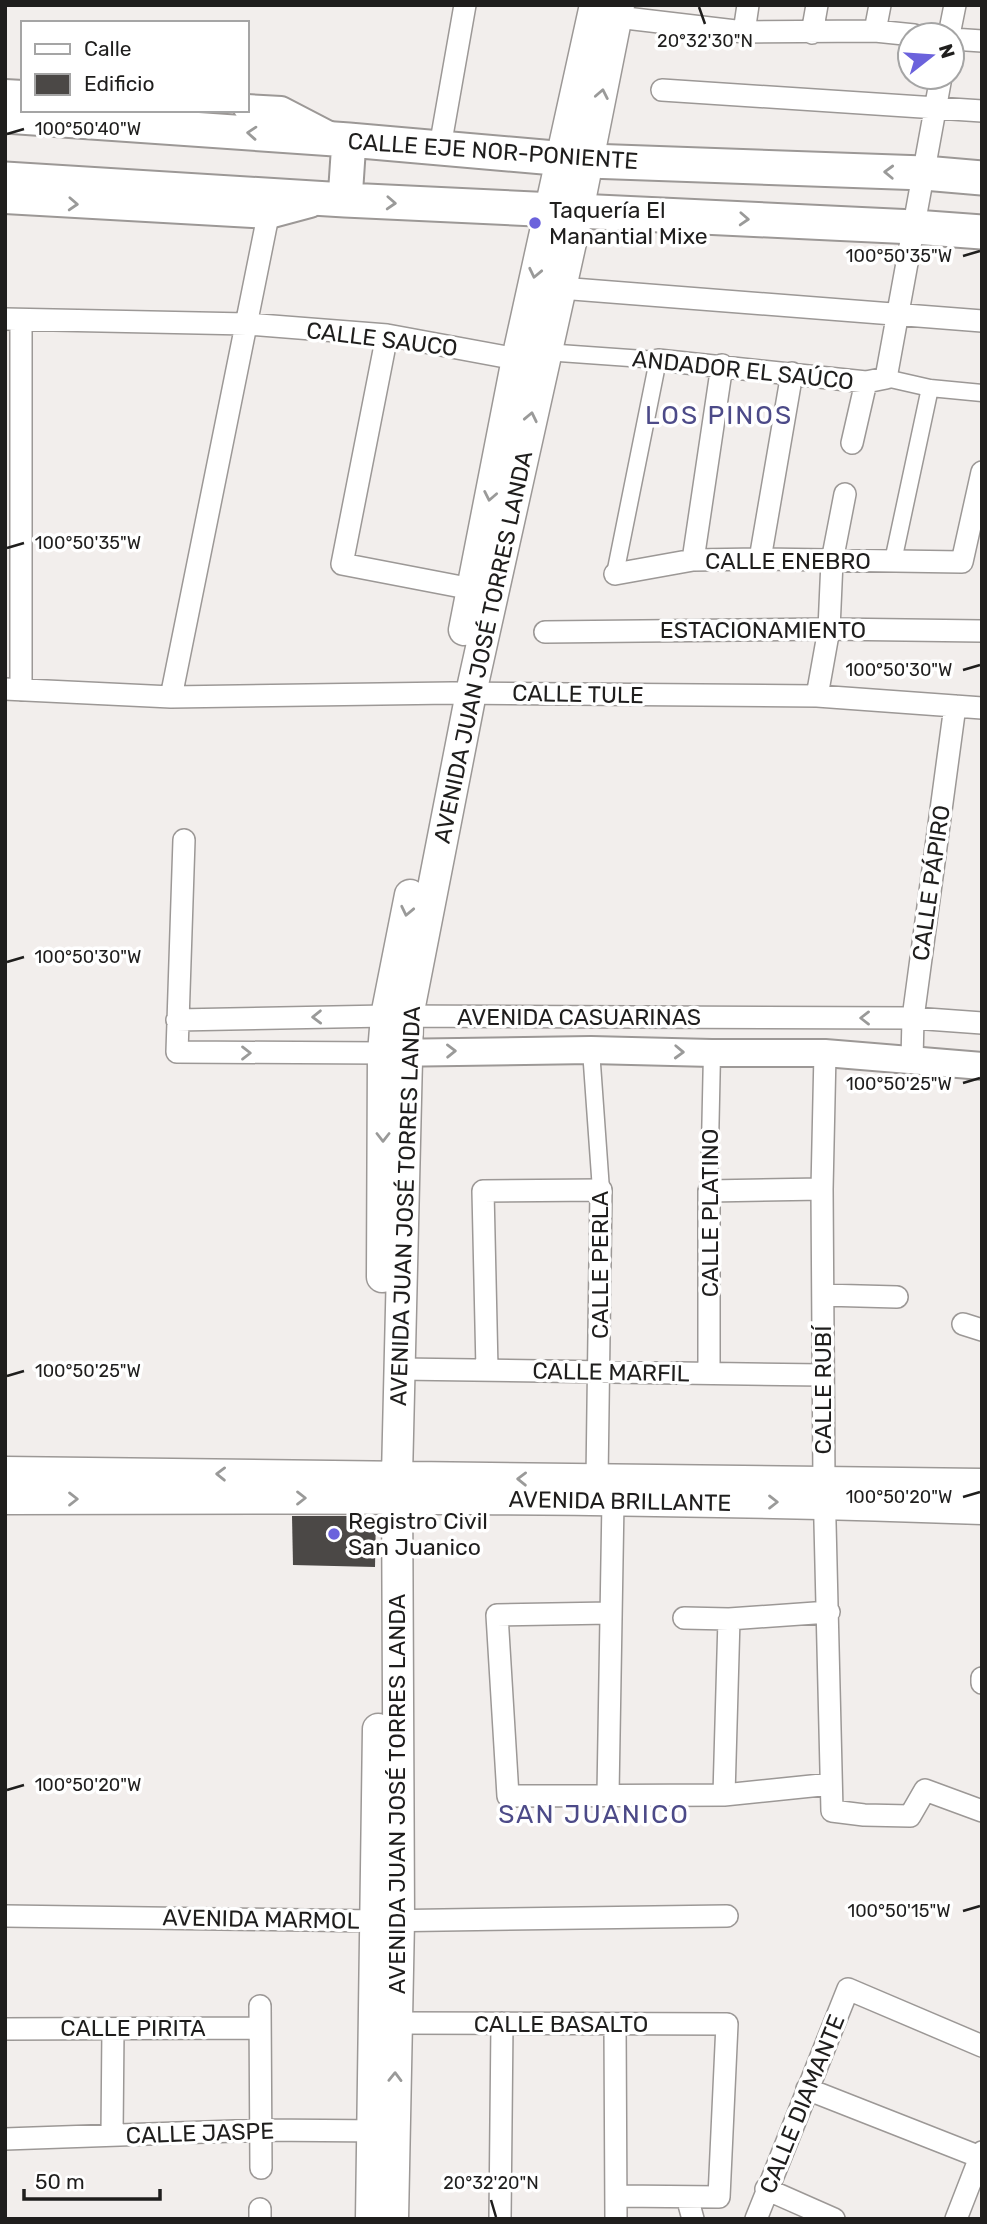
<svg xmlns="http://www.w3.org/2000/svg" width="987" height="2224" font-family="Rubik,sans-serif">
<rect width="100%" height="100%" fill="#f2eeec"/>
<path fill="#4b4846" d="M292 1516H376L375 1567 293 1565Z"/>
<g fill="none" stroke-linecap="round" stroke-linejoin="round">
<defs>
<path id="pedestrian" d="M545 352 658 360 615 574
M886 378 930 388 982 393
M893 561 930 388
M591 1050 601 1190
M709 1191 712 1053"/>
<path id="minor" d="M617 17 744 32 875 31 914 35
M875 31 880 5
M744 32 748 5
M812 33 817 5
M949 35 955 5
M952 39 982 41
M662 90 982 111
M440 147 465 5
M560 288 982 321
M5 319 247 324 387 335 517 359
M387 335 342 564 472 589
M658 360 866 382 886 378 941 77
M852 443 866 382
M760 559 792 373
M693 560 722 365
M615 574 693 560 760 559 962 562 982 472
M545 632 829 629 982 631
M5 689 171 697 452 693 817 696 982 708
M21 690V320
M817 696 829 629 832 561 845 494
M171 697 271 201
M184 840 177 1052 383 1053
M177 1020 386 1016 913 1018 982 1023
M825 1053 822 1189 824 1482 832 1811 864 1815 910 1816 925 1790 982 1811
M912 1060 913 1018 955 706
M823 1295 897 1297
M963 1324 982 1330
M400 1369 823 1375
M487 1369 483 1191 601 1190 597 1480
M709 1373V1191L822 1189
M610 1613 497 1615 508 1796 724 1795 831 1784
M684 1618 729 1619 829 1612
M982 1678V1683
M608 1794 613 1501
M724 1795 729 1619
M5 1916 376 1921 727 1916
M260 2006 261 2168
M395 2023 727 2024 719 2197 617 2196
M615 2025 616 2219
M5 2029 260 2028
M807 2089 980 2157
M112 2135 113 2029
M5 2139 260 2130 385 2131
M766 2189 834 2219
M687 2197 693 2219
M260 2219V2209
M500 2219 502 2023
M756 2219 848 1989 982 2046
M956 2219 982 2152"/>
<path id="tertiary" d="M5 93 23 94
M247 108 281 110 331 136
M5 200 269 215 310 204
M388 1053 591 1050 712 1053H825L982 1066"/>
<path id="secondary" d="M464 630 517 359 595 5
M382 1277 383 1053 386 1016 410 895
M5 1472 982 1484
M5 1499C331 1498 656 1497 982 1509
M371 2219 378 1729
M393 2219 399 1920 397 1476 408 1016 471 693 578 211 619 5"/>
<path id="primary" d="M5 116 349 140 589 161 924 173 982 178
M5 179 345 200 914 227 982 232
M345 200 349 140"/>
</defs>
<use href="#pedestrian" stroke="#9c9896" stroke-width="19"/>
<use href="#minor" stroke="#9c9896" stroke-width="24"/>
<use href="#tertiary" stroke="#9c9896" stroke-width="30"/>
<use href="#secondary" stroke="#9c9896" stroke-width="33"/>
<use href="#primary" stroke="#9c9896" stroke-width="37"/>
<use href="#pedestrian" stroke="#fff" stroke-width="16"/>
<use href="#minor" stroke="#fff" stroke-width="21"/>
<use href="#tertiary" stroke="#fff" stroke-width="26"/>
<use href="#secondary" stroke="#fff" stroke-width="30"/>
<use href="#primary" stroke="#fff" stroke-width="33"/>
</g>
<defs><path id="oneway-chevron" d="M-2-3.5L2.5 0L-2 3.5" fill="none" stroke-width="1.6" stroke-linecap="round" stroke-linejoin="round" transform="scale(1.75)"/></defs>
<g stroke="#9a9a99">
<use href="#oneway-chevron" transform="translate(602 94) rotate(-79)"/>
<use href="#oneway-chevron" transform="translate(252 133) rotate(-176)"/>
<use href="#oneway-chevron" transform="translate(889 172) rotate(-178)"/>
<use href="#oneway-chevron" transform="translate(391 203) rotate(3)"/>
<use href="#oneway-chevron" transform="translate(73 204) rotate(3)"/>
<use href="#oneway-chevron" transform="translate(744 219) rotate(3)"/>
<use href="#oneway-chevron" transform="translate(535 273) rotate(102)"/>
<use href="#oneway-chevron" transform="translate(531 417) rotate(-78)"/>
<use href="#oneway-chevron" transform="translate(490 496) rotate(101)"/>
<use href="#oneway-chevron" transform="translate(407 911) rotate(102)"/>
<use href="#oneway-chevron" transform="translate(317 1017) rotate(179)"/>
<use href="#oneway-chevron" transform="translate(865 1018) rotate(-180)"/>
<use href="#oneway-chevron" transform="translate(451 1051) rotate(-1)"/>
<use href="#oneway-chevron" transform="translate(679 1052) rotate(2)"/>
<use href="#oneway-chevron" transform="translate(246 1053)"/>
<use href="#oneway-chevron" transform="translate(383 1137) rotate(90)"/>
<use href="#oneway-chevron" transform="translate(221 1474) rotate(-179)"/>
<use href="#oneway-chevron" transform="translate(522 1479) rotate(-179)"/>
<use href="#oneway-chevron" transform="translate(301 1498)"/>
<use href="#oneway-chevron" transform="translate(73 1499)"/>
<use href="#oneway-chevron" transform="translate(773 1502)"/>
<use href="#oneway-chevron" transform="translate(395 2077) rotate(-89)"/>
</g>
<path fill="none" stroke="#1f1e1d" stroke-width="2.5" d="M699 7 705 24M7 134 24 129M963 256 980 251M7 548 24 543M963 670 980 665M7 962 24 957M963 1083 980 1078M7 1376 24 1371M963 1497 980 1492M7 1790 24 1785M963 1911 980 1906M491 2200 496 2217"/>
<g fill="#6b62dc" stroke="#fff" stroke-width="2.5">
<circle cx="535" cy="223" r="7"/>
<circle cx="334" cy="1534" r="7"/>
</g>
<g text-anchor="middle" stroke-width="7" stroke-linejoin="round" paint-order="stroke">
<g font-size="23" fill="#1f1e1d" stroke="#fff">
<text transform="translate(493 151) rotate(4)" y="8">CALLE EJE NOR-PONIENTE</text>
<text transform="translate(382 339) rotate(7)" y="8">CALLE SAUCO</text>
<text transform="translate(743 370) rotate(6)" y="8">ANDADOR EL SAÚCO</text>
<text x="788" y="569">CALLE ENEBRO</text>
<text x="763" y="638">ESTACIONAMIENTO</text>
<text transform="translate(483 647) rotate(-78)" y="8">AVENIDA JUAN JOSÉ TORRES LANDA</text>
<text transform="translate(578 694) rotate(1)" y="8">CALLE TULE</text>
<text transform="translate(931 883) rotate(-82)" y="8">CALLE PÁPIRO</text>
<text x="579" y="1025">AVENIDA CASUARINAS</text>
<text transform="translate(405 1206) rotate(-88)" y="8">AVENIDA JUAN JOSÉ TORRES LANDA</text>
<text transform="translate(710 1213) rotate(-90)" y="8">CALLE PLATINO</text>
<text transform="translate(600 1265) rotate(-90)" y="8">CALLE PERLA</text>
<text transform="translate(611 1372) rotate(1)" y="8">CALLE MARFIL</text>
<text transform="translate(823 1390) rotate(-90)" y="8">CALLE RUBÍ</text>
<text transform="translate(620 1501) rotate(1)" y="8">AVENIDA BRILLANTE</text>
<text transform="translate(397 1794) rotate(-90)" y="8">AVENIDA JUAN JOSÉ TORRES LANDA</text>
<text transform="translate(261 1919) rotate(1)" y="8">AVENIDA MARMOL</text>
<text x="561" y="2032">CALLE BASALTO</text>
<text x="133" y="2036">CALLE PIRITA</text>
<text transform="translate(802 2104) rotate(-68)" y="8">CALLE DIAMANTE</text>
<text transform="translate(200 2133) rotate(-2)" y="8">CALLE JASPE</text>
</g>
<g font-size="23" fill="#1f1e1d" stroke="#fff" text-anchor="start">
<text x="549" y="218">Taquería El<tspan x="549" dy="26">Manantial Mixe</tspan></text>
<text x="348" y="1529">Registro Civil<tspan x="348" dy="26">San Juanico</tspan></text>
</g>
<g font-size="26" letter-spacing="2" fill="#4c4a88" stroke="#fff">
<text x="719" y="424">LOS PINOS</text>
<text x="594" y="1823">SAN JUANICO</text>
</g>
</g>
<g font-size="18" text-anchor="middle" fill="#1f1e1d" stroke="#fff" stroke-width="7" stroke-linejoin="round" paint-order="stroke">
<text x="705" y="47">20°32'30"N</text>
<text x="88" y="135">100°50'40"W</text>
<text x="899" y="262">100°50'35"W</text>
<text x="88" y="549">100°50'35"W</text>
<text x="899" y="676">100°50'30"W</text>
<text x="88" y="963">100°50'30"W</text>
<text x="899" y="1090">100°50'25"W</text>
<text x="88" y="1377">100°50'25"W</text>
<text x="899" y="1503">100°50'20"W</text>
<text x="88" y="1791">100°50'20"W</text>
<text x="899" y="1917">100°50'15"W</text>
<text x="491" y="2189">20°32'20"N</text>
</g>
<rect width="987" height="2224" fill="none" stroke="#1f1e1d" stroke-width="14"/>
<rect x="21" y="21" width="228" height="91" fill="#ffffff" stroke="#a5a5a5" stroke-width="2"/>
<rect x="35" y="44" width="35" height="10" fill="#ffffff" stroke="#a5a5a5" stroke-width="2"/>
<text x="84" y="56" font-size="21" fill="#1f1e1d">Calle</text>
<rect x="35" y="74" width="35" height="21" fill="#4b4846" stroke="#a5a5a5" stroke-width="2"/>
<text x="84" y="91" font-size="21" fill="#1f1e1d">Edificio</text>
<g transform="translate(931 56) rotate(73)"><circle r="33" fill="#ffffff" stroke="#a5a5a5" stroke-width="2"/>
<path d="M0-5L12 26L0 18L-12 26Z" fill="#6b62dc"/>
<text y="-10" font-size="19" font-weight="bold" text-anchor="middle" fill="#1f1e1d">N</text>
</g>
<path d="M24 2189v10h136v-10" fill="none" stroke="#1f1e1d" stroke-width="3.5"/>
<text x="35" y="2189" font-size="21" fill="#1f1e1d" stroke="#ffffff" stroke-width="5" paint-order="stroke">50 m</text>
</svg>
